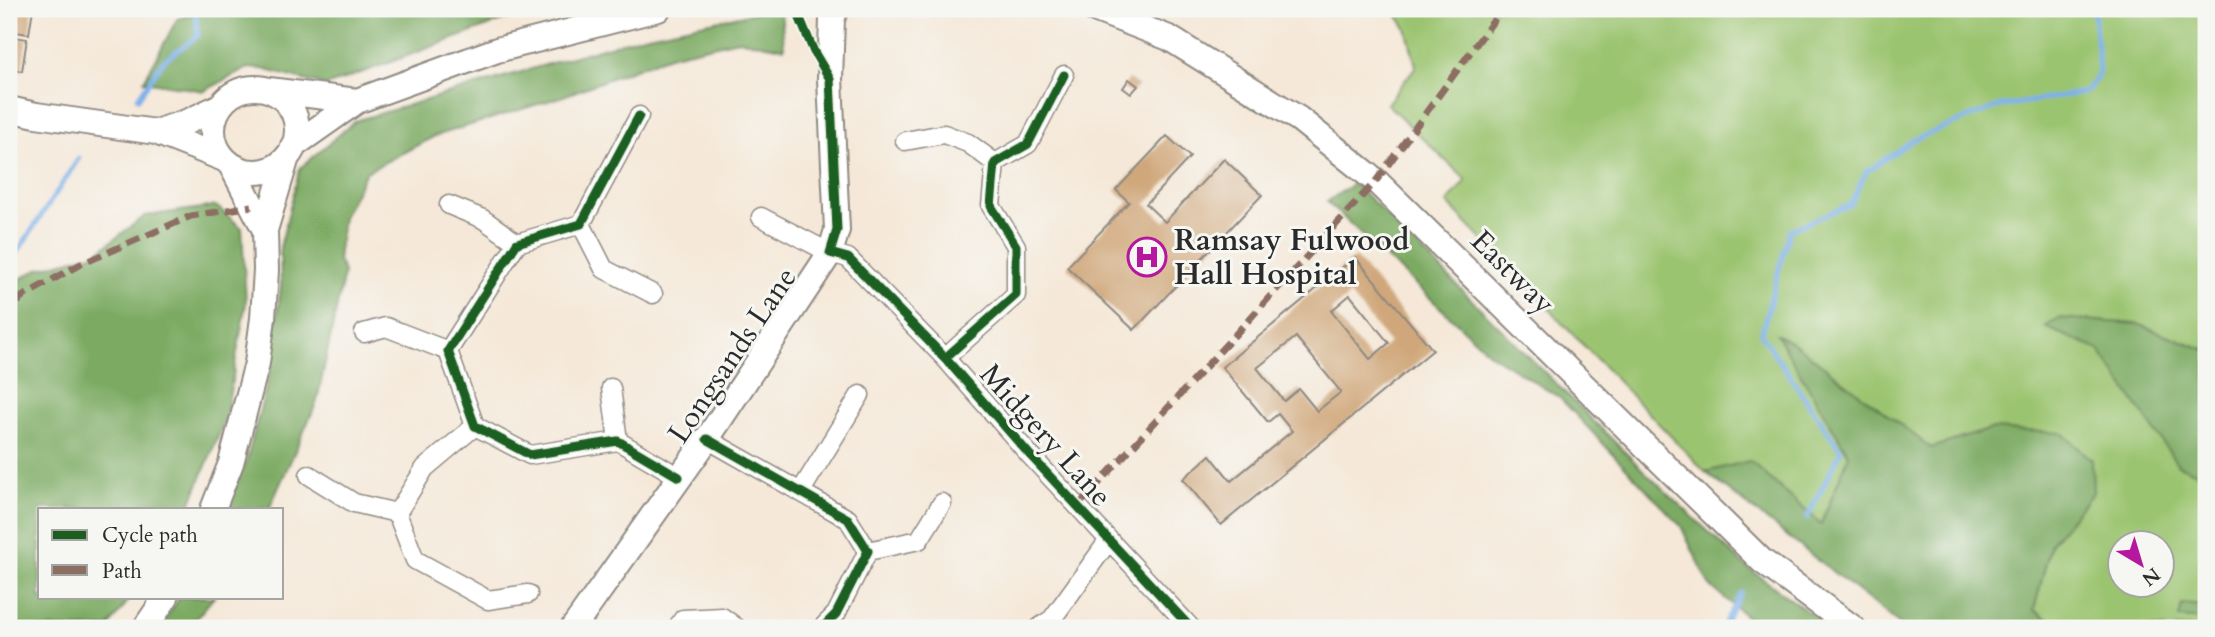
<svg xmlns="http://www.w3.org/2000/svg" width="2215" height="637" font-family="Cardo,serif">
<rect width="100%" height="100%" fill="#f6f6f2"/>
<filter id="ink" filterUnits="userSpaceOnUse"><feTurbulence type="fractalNoise" baseFrequency=".0143" numOctaves="2"/><feDisplacementMap in="SourceGraphic" scale="14" xChannelSelector="R" yChannelSelector="G"/><feConvolveMatrix kernelMatrix="1 2 1 2 8 2 1 2 1" color-interpolation-filters="sRGB"/></filter>
<filter id="wash" filterUnits="userSpaceOnUse"><feTurbulence type="fractalNoise" baseFrequency=".00686" numOctaves="4" result="noise"/><feDisplacementMap in="SourceGraphic" scale="28" xChannelSelector="R" yChannelSelector="G"/><feGaussianBlur stdDeviation="1.57" result="paint"/><feColorMatrix in="noise" values="0 0 0 0 0 0 0 0 0 0 0 0 0 0 0 0 0 1.4 0 .05"/><feComposite in="paint" operator="in"/></filter>
<g filter="url(#wash)">
<rect width="100%" height="100%" fill="#f5e8d8"/>
<path fill="#9bc470" stroke="#63784e" stroke-width="2" fill-rule="evenodd" d="M1393 9H2206V628H2060L2034 610 2051 543 2093 492 1991 429 1931 448 1792 342 1778 336 1849 455 1821 525 1750 461 1705 472 1447 203 1466 180 1387 104 1416 66 1406 28ZM2120 542H2162V584H2120Z"/>
<path fill="#7caa62" stroke="#546a46" stroke-width="2" d="M207 9H534L326 86 263 69 248 68 204 91 144 81 177 19Z
M773 9H781L784 48 738 40 669 56 558 98 435 136 366 172 343 217 338 260 344 273 317 401 312 413 269 509H224L247 459 269 376 281 286 280 247 300 168 355 121 643 36Z
M1354 183 1647 474 1744 565 1830 628H1760L1709 585 1681 526 1560 398 1490 354 1327 202Z
M216 206 242 228 246 303 225 420 188 509H40V597H131L108 628H9V285L38 269 96 253 145 216Z
M2059 318 2138 324 2206 350V477L2178 465 2099 350 2045 327Z
M1777 335 1792 342 1931 448 1991 429 2062 433 2092 460 2093 492 2051 543 2034 610 2060 628H1905L1705 472 1750 461 1821 524 1849 455Z
M180 597H214L188 628H159Z
M2182 604 2206 606V620L2179 618Z"/>
<g fill="none" stroke-linecap="round" stroke-linejoin="round">
<path stroke="#7db1ea" stroke-width="5" d="M138 98 164 60 198 36 195 9
M9 265 79 158
M1807 518 1841 451 1761 334 1790 230 1851 204 1866 172 1913 140 1996 107 2086 92 2099 74 2094 9
M1722 628 1741 593"/>
</g>
<g id="blocks">
<path fill="#d0a77a" fill-rule="evenodd" d="M9 9H33L29 34 9 31Z
M9 36 27 39 22 71 9 69Z
M1129 79 1138 86 1131 94 1123 88Z
M1167 136 1190 157 1146 204 1165 222 1224 159 1262 195 1134 330 1067 267 1129 202 1116 190Z
M1355 257 1433 350 1221 525 1183 479 1210 455 1231 481 1292 431 1278 414 1268 422 1222 367ZM1350 295 1389 343 1370 359 1331 311ZM1296 337 1341 392 1317 411 1299 389 1284 401 1257 368Z"/>
</g>
</g>
<g filter="url(#ink)">
<use href="#blocks" fill-opacity="0" stroke="#908a82" stroke-width="2"/>
<g fill="none" stroke-linecap="round" stroke-linejoin="round">
<defs>
<path id="street" d="M639 116 581 224 517 243 448 351 475 426 530 455 618 441 679 477
M905 141 944 134 968 143 995 163
M449 205 483 219 517 243
M761 217 830 253 848 258 945 358 1029 454 1191 628
M581 224 604 269 653 294
M364 333 386 327 448 351
M945 358 1016 295V246L991 206 995 163 1028 144 1064 75
M611 388 618 441
M475 426 425 468 397 513 415 560 488 600 528 594
M707 439 848 519 868 551 836 614 822 628
M309 475 354 503 397 513
M801 491 860 395
M868 551 919 540 942 503
M677 628 683 619 722 617 737 628
M1039 628 1052 619 1109 540"/>
<path id="secondary" d="M1094 9 1169 38 1299 119 1376 181 1762 561 1853 628
M213 130a42 42 0 1 1 84 0a42 42 0 1 1-84 0Z
M269 90 357 101
M9 109 36 115 156 132 224 159
M156 132 189 121 220 106
M293 146 357 101 497 50 658 9
M231 165 265 230
M213 509 231 463 257 363 263 318 266 270 265 230 287 157
M145 628 166 597
M573 628 707 439 830 253 837 230 830 79 832 19 836 9"/>
</defs>
<use href="#street" stroke="#908a82" stroke-width="21"/>
<use href="#secondary" stroke="#908a82" stroke-width="28"/>
<use href="#street" stroke="#fff" stroke-width="18"/>
<use href="#secondary" stroke="#fff" stroke-width="24"/>
<path stroke="#8d6e63" stroke-width="7" stroke-dasharray="14 7" stroke-linecap="butt" d="M9 322 20 298 79 265 191 216 252 206
M1077 507 1376 181 1502 9"/>
<defs>
<path id="cycleway" d="M796 9 814 52 830 79 837 230 830 253 848 258 945 358 1029 454 1191 628
M639 116 581 224 517 243 448 351 475 426 530 455 618 441 679 477
M945 358 1016 295V246L991 206 995 163 1028 144 1064 75
M707 439 848 519 868 551 836 614 822 628"/>
</defs>
<use href="#cycleway" stroke="#f6f6f2" stroke-width="13"/>
<use href="#cycleway" stroke="#1b5e20" stroke-width="9"/>
</g>
</g>
<defs>
<symbol id="hospital-ring" viewBox="-11 -11 22 22"><circle r="9.5" fill="#f6f6f2" stroke="#b5179e" stroke-width="1.5"/><path d="M-5-5h3v3.5h4V-5h3V5h-3V1.5h-4V5h-3Z" fill="#b5179e"/></symbol>
</defs>
<g fill-rule="evenodd">
<use href="#hospital-ring" x="1125" y="235" width="44" height="44"/>
</g>
<g text-anchor="middle" stroke-width="6" stroke-linejoin="round" paint-order="stroke">
<g font-size="30" font-weight="bold" fill="#2b2b2b" stroke="#f6f6f2" text-anchor="start">
<text x="1174" y="250">Ramsay Fulwood<tspan x="1174" dy="34">Hall Hospital</tspan></text>
</g>
<g font-size="30" fill="#2b2b2b" stroke="#f6f6f2">
<text transform="translate(1513 272) rotate(45)" y="10">Eastway</text>
<text transform="translate(732 355) rotate(-56)" y="10">Longsands Lane</text>
<text transform="translate(1046 435) rotate(48)" y="10">Midgery Lane</text>
</g>
</g>
<rect width="2215" height="637" fill="none" stroke="#f6f6f2" stroke-width="35"/>
<rect x="38" y="508" width="245" height="91" fill="#f6f6f2" stroke="#a5a5a2" stroke-width="2"/>
<rect x="52" y="530" width="35" height="10" fill="#1b5e20" stroke="#a5a5a2" stroke-width="2"/>
<text x="102" y="542" font-size="21" fill="#2b2b2b">Cycle path</text>
<rect x="52" y="565" width="35" height="10" fill="#8d6e63" stroke="#a5a5a2" stroke-width="2"/>
<text x="102" y="578" font-size="21" fill="#2b2b2b">Path</text>
<g transform="translate(2141 564) rotate(142)"><circle r="33" fill="#f6f6f2" stroke="#a5a5a2" stroke-width="2"/>
<path d="M0-5L12 26L0 18L-12 26Z" fill="#b5179e"/>
<text y="-10" font-size="19" font-weight="bold" text-anchor="middle" fill="#2b2b2b">N</text>
</g>
</svg>
